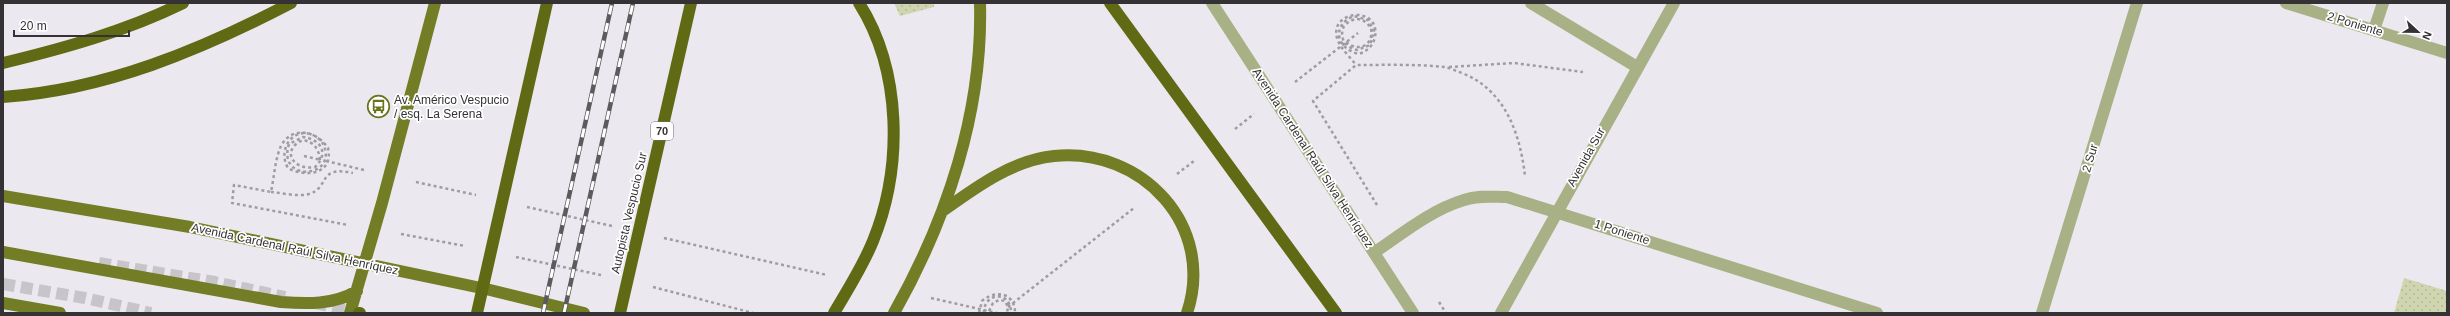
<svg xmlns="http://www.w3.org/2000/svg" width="2450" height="316" font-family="Helvetica,sans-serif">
<defs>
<pattern id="green-dots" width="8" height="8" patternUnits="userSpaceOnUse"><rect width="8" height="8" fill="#cfd6af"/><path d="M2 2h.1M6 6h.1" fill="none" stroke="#b2b897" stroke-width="1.8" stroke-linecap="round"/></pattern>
</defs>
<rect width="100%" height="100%" fill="#ece8ef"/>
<path fill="url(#green-dots)" d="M894 3H934V7L900 16Z
M2404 278 2447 291V313H2394Z"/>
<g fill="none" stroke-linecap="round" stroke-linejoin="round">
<path stroke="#c7c4ca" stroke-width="12" stroke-dasharray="12 6" stroke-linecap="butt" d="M99 263 215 282 285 297
M3 284 85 298 151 313
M315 303 359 313"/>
<path stroke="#a09da2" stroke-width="2.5" stroke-dasharray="3 3" stroke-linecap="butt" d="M1346 42C1359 53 1374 45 1371 28 1363 17 1354 16 1344 26 1339 37 1344 47 1357 50L1370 45 1374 31 1368 20 1354 16C1331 25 1336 49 1359 54 1367 51 1373 46 1375 37 1381 3 1323 11 1339 43 1343 51 1351 58 1356 65
M1449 67 1514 63 1583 72
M1295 82 1358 33
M1235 129 1254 114
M304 156 321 160
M320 160C319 149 314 142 303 140 280 150 293 171 315 167 330 153 320 139 303 137L289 144C277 181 333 179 325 149 324 143 319 138 313 135 293 126 277 150 288 168 306 178 334 174 328 148 317 131 292 125 281 146 275 159 274 178 271 192L234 185 232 203 348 225
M326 161 364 170
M1177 174 1194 161
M416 182 476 195
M271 192C283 193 298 197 309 194 330 188 317 165 353 173
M1377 205 1313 101 1356 65C1385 65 1416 64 1445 67 1450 68 1456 71 1462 73 1505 90 1520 133 1525 176
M527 207 612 226
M401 234 465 246
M664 238 827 275
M516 257 601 275
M653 287 753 313
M931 298 997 313
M1439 302 1446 313
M1008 307 1134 208
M989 311 993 303 999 300 1005 301 1008 307 1007 313
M979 313 982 301C996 289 1015 293 1015 313
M984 313C983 293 1011 289 1011 313"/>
<path stroke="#a8b085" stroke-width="12" d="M1212 3 1413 313
M1531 3 1637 67
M2286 3 2447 53
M2374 30 2383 3
M1375 252C1403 233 1431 210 1464 200 1478 195 1493 197 1507 197L1877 313
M1501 313 1674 3
M2042 313 2137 3"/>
<path stroke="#727d25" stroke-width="12" d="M3 196 190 227 486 289 584 313
M944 210C976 187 1013 160 1054 156 1142 147 1216 226 1187 313
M3 252 281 302C306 304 334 305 357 291
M3 303 60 313
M350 313 382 203 435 3
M894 313C947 219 983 112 980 3"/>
<path stroke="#606a14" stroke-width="12" d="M1110 3 1336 313
M3 63C65 48 126 31 183 3
M3 97C105 90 201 50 291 3
M359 313H360
M477 313 547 3
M620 313 691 3
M834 313C848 289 863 266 873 241 903 167 902 71 859 3"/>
<defs>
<path id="rail" d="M543 313 612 3
M564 313 633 3"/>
</defs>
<use href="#rail" stroke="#5d5a5d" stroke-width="4.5"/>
<use href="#rail" stroke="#fff" stroke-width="3" stroke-dasharray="9" stroke-linecap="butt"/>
</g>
<defs>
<symbol id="bus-ring" viewBox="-11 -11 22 22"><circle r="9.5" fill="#fff" stroke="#69731d" stroke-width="1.5"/><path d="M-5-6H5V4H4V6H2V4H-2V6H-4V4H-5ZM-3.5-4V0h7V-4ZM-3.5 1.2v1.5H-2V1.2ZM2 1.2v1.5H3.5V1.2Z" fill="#69731d"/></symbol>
</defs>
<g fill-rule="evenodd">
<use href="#bus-ring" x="366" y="94" width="25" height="25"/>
</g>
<g text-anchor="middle" stroke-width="3.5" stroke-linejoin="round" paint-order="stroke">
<rect fill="#fff" stroke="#717071" stroke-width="1" x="651" y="122" width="22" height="18" rx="3"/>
<g font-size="11" font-weight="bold" fill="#343234">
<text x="662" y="135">70</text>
</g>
<g font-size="12" fill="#343234" stroke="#fff">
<text transform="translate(2355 24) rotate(17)" y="4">2 Poniente</text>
<text transform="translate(1586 157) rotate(-61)" y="4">Avenida Sur</text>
<text transform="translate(1313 158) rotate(57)" y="4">Avenida Cardenal Raúl Silva Henríquez</text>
<text transform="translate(2090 158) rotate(-73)" y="4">2 Sur</text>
<text transform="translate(629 213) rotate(-77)" y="4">Autopista Vespucio Sur</text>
<text transform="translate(1622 232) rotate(18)" y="4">1 Poniente</text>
<text transform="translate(295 249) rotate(12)" y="4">Avenida Cardenal Raúl Silva Henríquez</text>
</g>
<g font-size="12" fill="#343234" stroke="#fff" text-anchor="start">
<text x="394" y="104">Av. Américo Vespucio<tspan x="394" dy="14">/ esq. La Serena</tspan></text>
</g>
</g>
<rect width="2450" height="316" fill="none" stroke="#343234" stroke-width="8"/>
<g transform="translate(2418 32) rotate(112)" stroke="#ffffff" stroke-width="3" paint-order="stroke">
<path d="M0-3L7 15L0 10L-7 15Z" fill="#343234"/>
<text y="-6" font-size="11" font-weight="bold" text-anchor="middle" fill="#343234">N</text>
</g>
<path d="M14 30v6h115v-6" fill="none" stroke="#343234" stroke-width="2"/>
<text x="20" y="30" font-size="12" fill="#343234" stroke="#ffffff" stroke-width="3" paint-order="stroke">20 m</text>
</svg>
